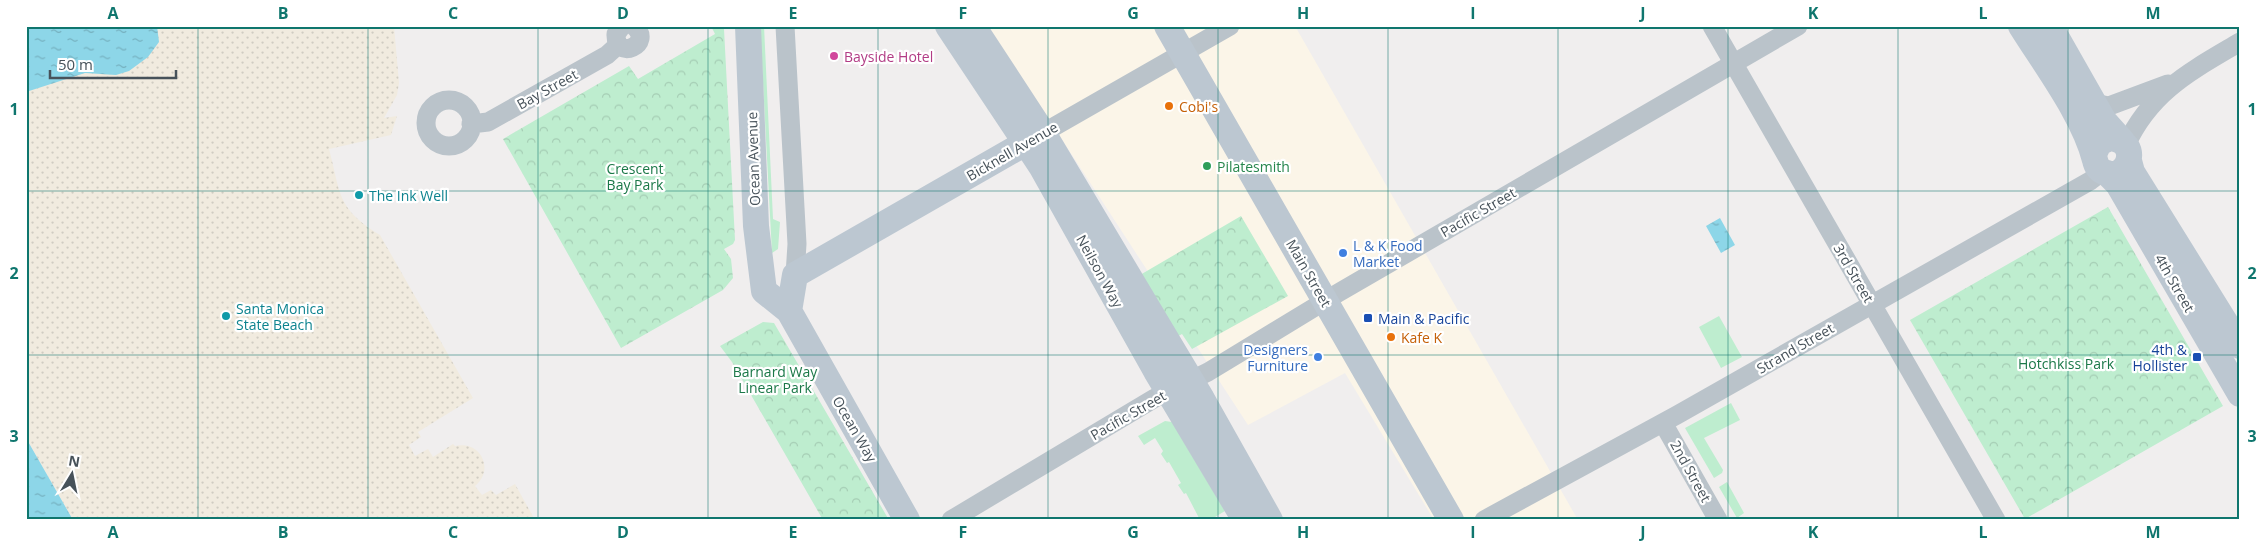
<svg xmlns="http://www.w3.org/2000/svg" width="2266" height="546" viewBox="0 0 2266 546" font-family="'Open Sans',sans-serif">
<defs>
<pattern id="forest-crowns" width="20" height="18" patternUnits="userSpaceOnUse" patternTransform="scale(1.25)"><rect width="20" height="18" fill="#beedcf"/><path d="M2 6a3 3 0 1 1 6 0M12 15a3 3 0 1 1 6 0" fill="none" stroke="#a5cdb4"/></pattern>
<pattern id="sand-dots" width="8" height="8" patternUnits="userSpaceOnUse" patternTransform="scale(1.25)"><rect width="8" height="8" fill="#f1ebdf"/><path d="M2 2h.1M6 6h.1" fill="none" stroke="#d0ccc2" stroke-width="1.8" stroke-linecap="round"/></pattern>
<pattern id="water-ripples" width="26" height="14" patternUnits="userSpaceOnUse" patternTransform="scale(1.25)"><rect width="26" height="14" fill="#8dd6e8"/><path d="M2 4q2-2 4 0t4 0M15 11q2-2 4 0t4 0" fill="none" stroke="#75b0bf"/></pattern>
</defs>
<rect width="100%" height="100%" fill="#f0eeee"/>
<!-- commercial -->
<path fill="#fbf5e8" d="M988,26H1295L1578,520H1434L1345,373L1248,425Z"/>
<!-- green -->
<path fill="#beedcf" d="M760,26H764L773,219L780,222L778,249L772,253Z
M1719,316L1742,357L1721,368L1699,327Z
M1731,403L1740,420L1704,438L1723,470L1722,473L1714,478L1685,428Z
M1165,421L1172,422L1225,511L1210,520L1199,518L1186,493L1184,494L1178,485L1181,483L1169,462L1167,463L1161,454L1163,451L1155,438L1144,445L1138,436Z
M1727,482L1744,513L1737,518L1719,487Z"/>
<!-- forest -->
<path fill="url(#forest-crowns)" d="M711,26L724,29L735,240L733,244L724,249L731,259L733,278L723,290L621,348L503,139L629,66L638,79L715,34Z
M2108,207L2223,406L2025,519L1910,320Z
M1241,216L1288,296L1192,349L1182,334L1175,338L1140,275Z
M763,322L774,323L889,520H823L732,362L720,346Z"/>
<!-- sand -->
<path fill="url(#sand-dots)" d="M26,26H394L399,83L397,95L384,118L397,116L391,135L329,149C341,193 336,208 380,235L473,398L418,432L421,437L409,445L415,456L428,449L433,457L453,444L455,446C481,440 495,470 475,486L482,495L491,490L496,495L515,484L535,520H73L26,438Z"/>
<!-- water -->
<path fill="url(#water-ripples)" d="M26,26H157L159,42L148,57L129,71L116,75L85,73L26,92Z
M1720,218L1735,245L1721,253L1706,226Z
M26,438L73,520H26Z"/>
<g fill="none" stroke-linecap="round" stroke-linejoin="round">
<!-- street -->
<path stroke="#bac3ca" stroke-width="19" d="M622,26L616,34C615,62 655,44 634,26
M785,26L797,244L795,275
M1712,26L1996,520
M2091,98L2099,104L2109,106L2168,84
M426 123a23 23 0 1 1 46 0a23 23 0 1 1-46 0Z
M471,124L488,122L607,55L618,45
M1036,137L1230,26
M2126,145C2151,91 2191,71 2240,42
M1663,423L1718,520
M951,520L1155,398L1208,372L1338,293L1798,26
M1484,520L1677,415L2090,181L2103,171"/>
<!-- secondary -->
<path stroke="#bcc7d1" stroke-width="26" d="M748,26L756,226L764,291L789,311L907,520
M948,26L1041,166L1156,371L1245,520
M973,26L1043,133L1202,399L1270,520
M1167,26L1451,520
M2021,26C2046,66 2084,116 2095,160C2096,165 2099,170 2104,172C2128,184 2143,141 2110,138L2099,143L2094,154
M2050,26L2104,121L2122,141
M2129,161L2132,172L2240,346
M2107,173L2118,184L2240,394
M789,311L795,275L1036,137"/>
</g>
<!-- grid -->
<path fill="none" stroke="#0f766e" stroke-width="1" stroke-opacity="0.55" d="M198,26V520M368,26V520M538,26V520M708,26V520M878,26V520M1048,26V520M1218,26V520M1388,26V520M1558,26V520M1728,26V520M1898,26V520M2068,26V520M26,191H2240M26,355H2240"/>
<!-- markers -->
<circle fill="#d1479c" stroke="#fff" stroke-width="2" cx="834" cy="56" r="5"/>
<g fill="#e8710a" stroke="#fff" stroke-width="2">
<circle cx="1169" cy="106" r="5"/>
<circle cx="1391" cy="337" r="5"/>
</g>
<circle fill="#2e9e5b" stroke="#fff" stroke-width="2" cx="1207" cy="166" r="5"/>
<g fill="#0f9aa8" stroke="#fff" stroke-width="2">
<circle cx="359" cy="195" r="5"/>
<circle cx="226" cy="316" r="5"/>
</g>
<g fill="#3f7fe0" stroke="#fff" stroke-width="2">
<circle cx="1343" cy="253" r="5"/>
<circle cx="1318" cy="357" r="5"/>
</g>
<g fill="#1a4fb4" stroke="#fff" stroke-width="2">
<rect x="1363" y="313" width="10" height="10" rx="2.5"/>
<rect x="2192" y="352" width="10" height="10" rx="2.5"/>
</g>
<g text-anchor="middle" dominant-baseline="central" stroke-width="4.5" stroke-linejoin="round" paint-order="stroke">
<!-- hotel labels -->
<g font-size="14" fill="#b23c85" stroke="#fff" text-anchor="start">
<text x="844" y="56">Bayside Hotel</text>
</g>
<!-- street labels -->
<g font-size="14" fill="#47525a" stroke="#fff">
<text transform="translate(547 89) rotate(-29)">Bay Street</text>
<text transform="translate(1012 151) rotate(-30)">Bicknell Avenue</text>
<text transform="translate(753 159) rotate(-92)">Ocean Avenue</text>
<text transform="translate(1478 212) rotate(-30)">Pacific Street</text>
<text transform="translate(1100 271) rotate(61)">Neilson Way</text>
<text transform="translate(1309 273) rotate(60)">Main Street</text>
<text transform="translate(1854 273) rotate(60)">3rd Street</text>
<text transform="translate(2175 283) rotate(60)">4th Street</text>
<text transform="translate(1795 348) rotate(-30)">Strand Street</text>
<text transform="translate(1128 415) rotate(-30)">Pacific Street</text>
<text transform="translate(855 429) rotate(60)">Ocean Way</text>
<text transform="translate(1691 471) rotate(61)">2nd Street</text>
</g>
<!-- food labels -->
<g font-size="14" fill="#c56008" stroke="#fff" text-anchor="start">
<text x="1179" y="106">Cobi's</text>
<text x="1401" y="337">Kafe K</text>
</g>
<!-- leisure labels -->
<g font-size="14" fill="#27864d" stroke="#fff" text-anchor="start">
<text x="1217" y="166">Pilatesmith</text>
</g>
<!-- park labels -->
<g font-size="14" fill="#1b7848" stroke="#fff">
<text x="635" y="168">Crescent<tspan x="635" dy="16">Bay Park</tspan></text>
<text x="2066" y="363">Hotchkiss Park</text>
<text x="775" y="371">Barnard Way<tspan x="775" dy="16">Linear Park</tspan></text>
</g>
<!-- culture labels -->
<g font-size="14" fill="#0d838f" stroke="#fff" text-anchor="start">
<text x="369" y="195">The Ink Well</text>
<text x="236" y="308">Santa Monica<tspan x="236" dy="16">State Beach</tspan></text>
</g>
<!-- shop labels -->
<g font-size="14" fill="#366cbe" stroke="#fff" text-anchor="start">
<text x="1353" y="245">L &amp; K Food<tspan x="1353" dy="16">Market</tspan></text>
<text x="1308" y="349" text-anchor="end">Designers<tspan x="1308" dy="16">Furniture</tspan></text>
</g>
<!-- transit labels -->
<g font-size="14" fill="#164399" stroke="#fff" text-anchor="start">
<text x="1378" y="318">Main &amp; Pacific</text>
<text x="2187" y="349" text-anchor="end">4th &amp;<tspan x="2187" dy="16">Hollister</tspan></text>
</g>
</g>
<!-- border -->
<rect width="2266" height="546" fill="none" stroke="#ffffff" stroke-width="55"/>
<!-- north arrow -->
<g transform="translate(72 474) rotate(10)" stroke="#ffffff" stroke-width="4" paint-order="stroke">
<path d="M0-4L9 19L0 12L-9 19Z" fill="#47525a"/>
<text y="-8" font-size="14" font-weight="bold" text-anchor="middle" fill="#47525a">N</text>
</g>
<!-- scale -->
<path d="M50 70v8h126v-8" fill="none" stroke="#47525a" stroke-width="2.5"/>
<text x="58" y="70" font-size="15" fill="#47525a" stroke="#ffffff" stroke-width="4" paint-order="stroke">50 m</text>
<rect x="28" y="28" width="2210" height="490" fill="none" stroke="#0f766e" stroke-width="2"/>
<g font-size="16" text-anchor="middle" font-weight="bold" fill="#0f766e">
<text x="113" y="19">A</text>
<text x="283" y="19">B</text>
<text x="453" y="19">C</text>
<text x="623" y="19">D</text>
<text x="793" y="19">E</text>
<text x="963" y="19">F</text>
<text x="1133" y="19">G</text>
<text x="1303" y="19">H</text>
<text x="1473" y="19">I</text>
<text x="1643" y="19">J</text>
<text x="1813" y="19">K</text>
<text x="1983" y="19">L</text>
<text x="2153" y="19">M</text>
<text x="14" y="115">1</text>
<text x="2252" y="115">1</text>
<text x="14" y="279">2</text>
<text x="2252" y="279">2</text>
<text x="14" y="442">3</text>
<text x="2252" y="442">3</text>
<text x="113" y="538">A</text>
<text x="283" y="538">B</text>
<text x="453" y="538">C</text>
<text x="623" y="538">D</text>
<text x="793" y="538">E</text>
<text x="963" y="538">F</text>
<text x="1133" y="538">G</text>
<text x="1303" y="538">H</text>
<text x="1473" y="538">I</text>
<text x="1643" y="538">J</text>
<text x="1813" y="538">K</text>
<text x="1983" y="538">L</text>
<text x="2153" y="538">M</text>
</g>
</svg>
